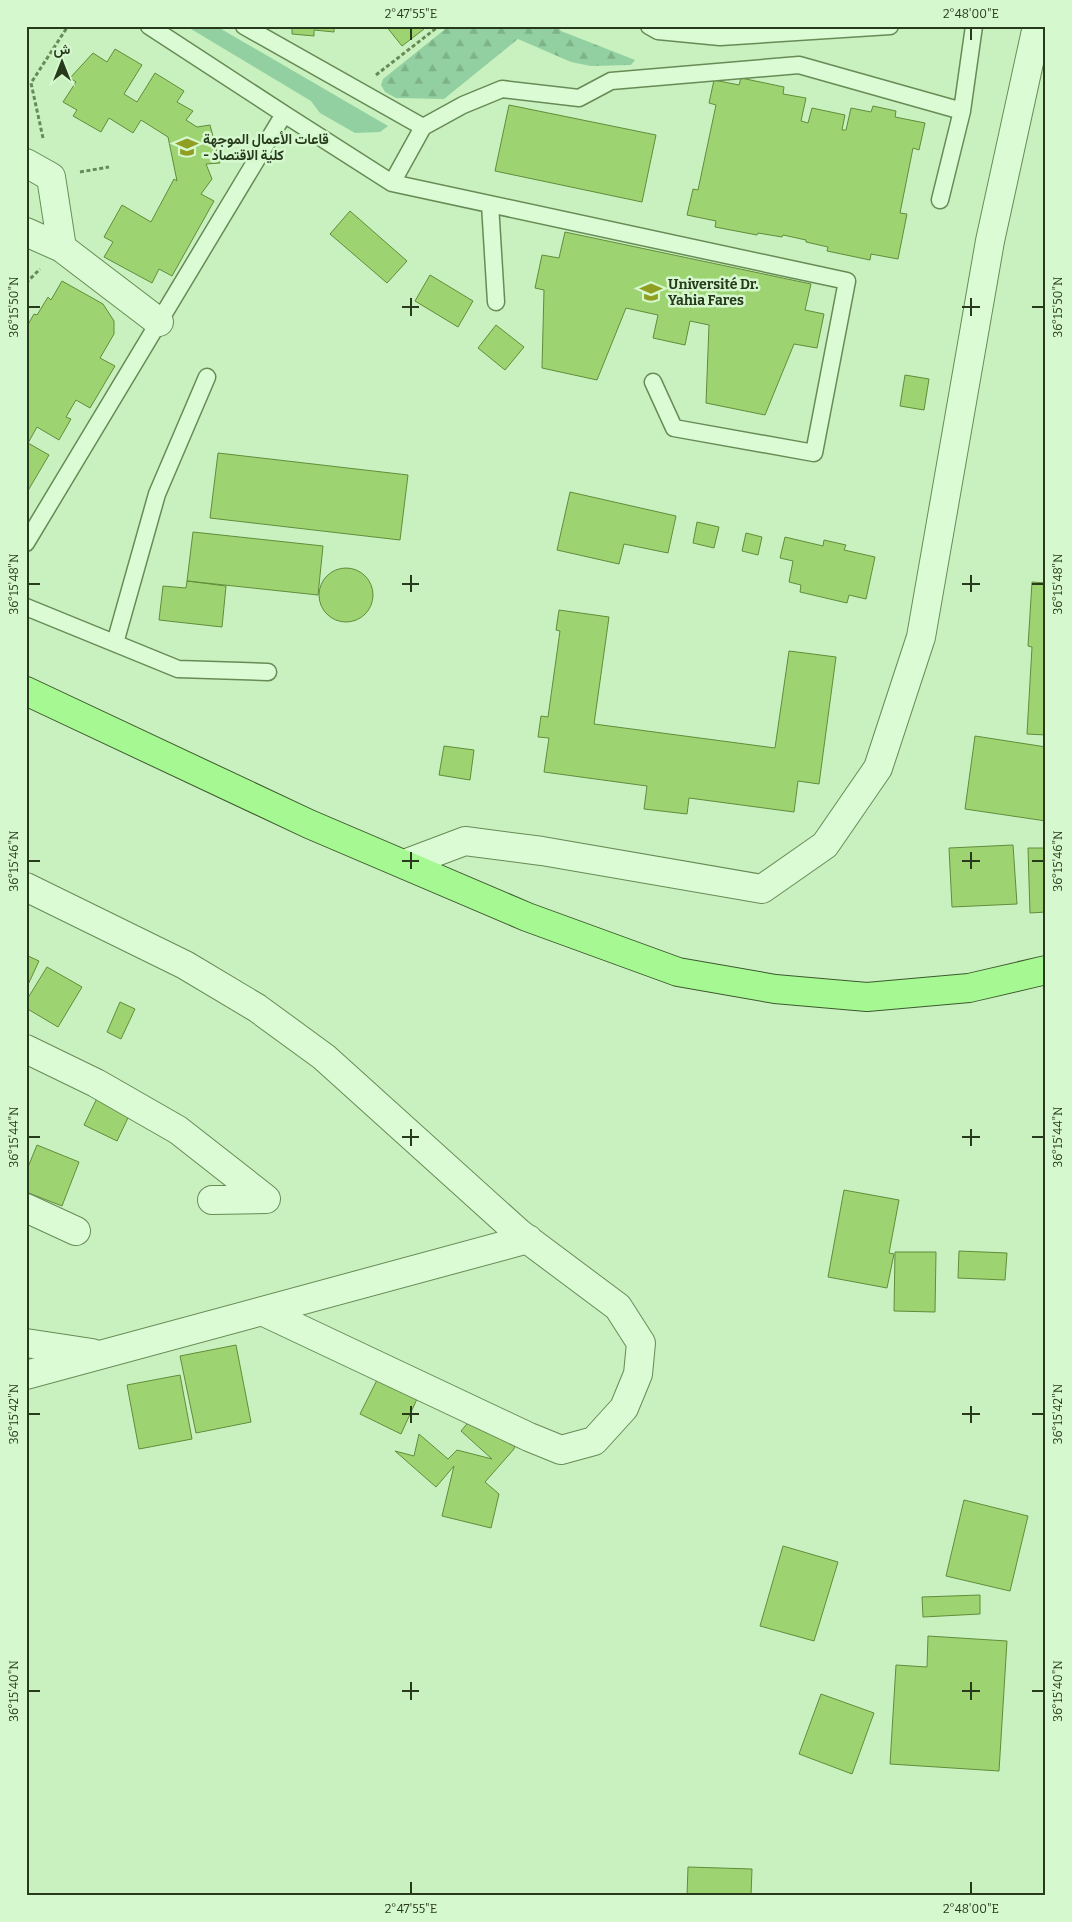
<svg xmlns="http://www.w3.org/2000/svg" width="1072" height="1922" viewBox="0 0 1072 1922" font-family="Bitter,Vazirmatn,serif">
<defs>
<pattern id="forest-firs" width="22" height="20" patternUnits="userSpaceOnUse" patternTransform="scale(1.25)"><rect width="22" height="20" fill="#92d0a1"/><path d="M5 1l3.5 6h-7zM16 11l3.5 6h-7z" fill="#7eb38a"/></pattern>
</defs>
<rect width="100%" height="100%" fill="#c8f1bf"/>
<!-- grass -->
<path fill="#92d0a1" d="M186,26H216L388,126L380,132L355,133L320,113L311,101Z"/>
<!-- forest -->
<path fill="url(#forest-firs)" d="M449,26H557L561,31L635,60L631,65L591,66L571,62L518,39L444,99L396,98L385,92L381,85L383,79Z"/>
<!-- building -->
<path fill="#9ed372" stroke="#618d3a" d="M278,26H334V32L314,30V36L292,34V28Z
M386,26H422L424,29L402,46Z
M115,49L142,65L124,94L137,102L155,73L184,91L177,102L193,111L186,120L197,127L210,125L220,163L206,164L212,179L201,194L214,201L172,276L159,269L152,283L104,257L113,242L104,237L122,205L151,222L174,179L177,181L168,137L141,120L133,133L109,118L101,132L73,116L77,110L63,102L76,82L70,78L93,53L107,62Z
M741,78L784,87L783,94L806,98L801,121L808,123L812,108L845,115L842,130H846L851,108L871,112L873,106L896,111L895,117L925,123L919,150L913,148L900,213L907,214L898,259L871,254L870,260L827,251L828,247L806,242V240L783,235L782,237L758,233L757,235L715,227L716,221L687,215L693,189L698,190L716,105L709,103L714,80L739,85Z
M509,105L656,135L642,202L495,171Z
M350,211L407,261L387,283L330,234Z
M565,232L811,284L805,310L824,314L817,348L794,344L765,415L706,403L709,325L690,321L685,345L653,338L658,315L626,308L597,380L542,368L544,290L535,288L542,255L559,258Z
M430,275L473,301L458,327L415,301Z
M62,281L103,304L114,321V334L100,358L115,366L90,408L76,400L66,417L71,419L59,440L37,427L28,443L49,455L26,494V328L34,314L37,315L48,297L51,300Z
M496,325L524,347L505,370L478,348Z
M905,375L929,379L924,410L900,406Z
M218,453L408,475L400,540L210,518Z
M570,492L676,516L668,553L624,544L619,564L557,550Z
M697,522L719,527L714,548L693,543Z
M193,532L323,546L318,595L187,581Z
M746,533L762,537L758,555L742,551Z
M785,537L823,546L824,540L846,545L844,550L875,557L866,599L849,595L847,603L800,592L801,585L789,582L793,561L780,558Z
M319 595a27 27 0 1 1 54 0a27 27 0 1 1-54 0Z
M187,581L226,586L222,627L159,620L163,586L186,588Z
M1032,582L1046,583V735L1027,734L1032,647L1028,646Z
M559,610L609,617L594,724L775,748L789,651L836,657L819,784L798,781L794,812L689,798L687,814L644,809L647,786L544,772L549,738L538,737L541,716L548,717L560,631L556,630Z
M975,736L1046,747V821L965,809Z
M444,746L474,750L470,780L439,775Z
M1013,845L1017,904L952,907L949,848Z
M1028,848H1046V912L1030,913Z
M26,955L39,961L26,989Z
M47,967L82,987L58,1027L26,1008V1001Z
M120,1002L135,1009L121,1039L107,1032Z
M104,1084L137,1099L117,1141L84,1125Z
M37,1145L79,1162L62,1206L26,1192V1172Z
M844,1190L899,1200L889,1253L894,1254L887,1288L828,1277Z
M959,1251L1007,1253L1005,1280L958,1278Z
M895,1252H936L935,1312L894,1311Z
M236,1345L251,1422L196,1433L180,1356Z
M180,1375L192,1439L139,1449L127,1385Z
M377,1380L417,1399L401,1434L360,1414Z
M476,1413L517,1434L514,1449L485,1482L499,1494L491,1528L442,1516L454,1466L436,1487L395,1451L414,1456L419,1434L448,1459L457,1450L492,1459L461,1431Z
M964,1500L1028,1516L1010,1591L946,1576Z
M783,1546L838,1562L814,1641L760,1626Z
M980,1595V1614L923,1617L922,1597Z
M928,1636L1007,1641L999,1771L890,1764L896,1665L927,1667Z
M821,1694L874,1713L852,1774L799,1754Z
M688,1867L752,1869L751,1896H687Z"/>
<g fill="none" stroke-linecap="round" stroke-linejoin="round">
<!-- lane casing -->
<g stroke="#688b56" stroke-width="19">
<path id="lane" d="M244,26L423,127L392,183L284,114
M649,26L658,31L720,37L890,26
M423,127L463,105L502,89L579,98L611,81L799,65L962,111
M392,183L847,281L814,453L674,428L653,382
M940,200L962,111L974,26
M490,204L496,302
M26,543L284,114L149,26
M26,607L178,669L268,672
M115,643L157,494L207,377"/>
</g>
<!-- street casing -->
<g stroke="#688b56" stroke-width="30">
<path id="street" d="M26,163L51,177L62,248L159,322
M26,232L62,248
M404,864L465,841L542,851L762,889L825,845L878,768L921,637L990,241L1037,26
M26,887L185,965L257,1008L324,1057L519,1233L618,1307L641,1343L638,1374L624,1408L594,1441L561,1450L529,1437L264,1312
M26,1049L96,1083L178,1130L266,1199L212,1200
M26,1208L76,1231
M26,1343L92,1353
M26,1375L528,1239"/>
</g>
<!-- primary casing -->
<g stroke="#3d592b" stroke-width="30">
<path id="primary" d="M26,691L309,824L527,917L678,972L775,989L867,997L969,988L1046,970"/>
</g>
<!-- path -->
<path stroke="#688b56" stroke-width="3" stroke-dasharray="4 2.5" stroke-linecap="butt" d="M376,75L439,26
M43,138L31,83L68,26
M80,172L109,167
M26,283L40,269"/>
<!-- lane -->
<use href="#lane" stroke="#dafbd3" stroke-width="16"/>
<!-- street -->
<use href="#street" stroke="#dafbd3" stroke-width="28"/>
<!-- primary -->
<use href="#primary" stroke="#a6f893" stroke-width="28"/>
</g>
<!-- ticks -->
<path fill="none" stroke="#273a1c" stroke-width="2" d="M411,28V40M971,28V40M411,298V316M971,298V316M28,307H40M402,307H419M962,307H980M1032,307H1044M411,575V592M971,575V592M28,584H40M402,584H419M962,584H980M1032,584H1044M411,852V869M971,852V869M28,861H40M402,861H419M962,861H980M1032,861H1044M411,1129V1146M971,1129V1146M28,1137H40M402,1137H419M962,1137H980M1032,1137H1044M411,1406V1423M971,1406V1423M28,1414H40M402,1414H419M962,1414H980M1032,1414H1044M411,1682V1700M971,1682V1700M28,1691H40M402,1691H419M962,1691H980M1032,1691H1044M411,1882V1894M971,1882V1894"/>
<!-- icons -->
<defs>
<g id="university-bare" transform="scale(1.725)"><path d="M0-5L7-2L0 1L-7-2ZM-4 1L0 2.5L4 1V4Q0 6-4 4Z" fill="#909f21" stroke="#d6f8cf" stroke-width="2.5" paint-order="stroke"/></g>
</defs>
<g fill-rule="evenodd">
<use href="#university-bare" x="187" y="147"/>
<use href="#university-bare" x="651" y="292"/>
</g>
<g text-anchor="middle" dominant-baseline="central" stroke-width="5" stroke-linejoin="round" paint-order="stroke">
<!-- poi labels -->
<g font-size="14" font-weight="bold" fill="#273a1c" stroke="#d6f8cf" text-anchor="start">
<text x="203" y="139">قاعات الأعمال الموجهة<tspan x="203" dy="16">- كلية الاقتصاد</tspan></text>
<text x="668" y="284">Université Dr.<tspan x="668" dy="16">Yahia Fares</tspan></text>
</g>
</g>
<!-- border -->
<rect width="1072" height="1922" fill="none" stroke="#d6f8cf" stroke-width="55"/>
<!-- north arrow -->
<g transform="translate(62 62)" stroke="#d6f8cf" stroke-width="4" paint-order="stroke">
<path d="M0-4L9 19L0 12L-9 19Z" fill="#273a1c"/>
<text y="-8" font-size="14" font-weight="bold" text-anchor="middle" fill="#273a1c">ش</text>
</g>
<rect x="28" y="28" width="1016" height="1866" fill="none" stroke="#273a1c" stroke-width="2"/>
<g font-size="12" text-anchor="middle" fill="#273a1c">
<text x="411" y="18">2°47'55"E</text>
<text x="971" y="18">2°48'00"E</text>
<text transform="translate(14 307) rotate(-90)" y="4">36°15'50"N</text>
<text transform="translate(1058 307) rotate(-90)" y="4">36°15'50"N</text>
<text transform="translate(14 584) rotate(-90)" y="4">36°15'48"N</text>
<text transform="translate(1058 584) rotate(-90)" y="4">36°15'48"N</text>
<text transform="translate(14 861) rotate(-90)" y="4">36°15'46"N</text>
<text transform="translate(1058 861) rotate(-90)" y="4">36°15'46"N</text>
<text transform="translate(14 1137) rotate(-90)" y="4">36°15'44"N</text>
<text transform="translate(1058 1137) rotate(-90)" y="4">36°15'44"N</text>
<text transform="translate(14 1414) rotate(-90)" y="4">36°15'42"N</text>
<text transform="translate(1058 1414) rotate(-90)" y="4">36°15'42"N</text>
<text transform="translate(14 1691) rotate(-90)" y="4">36°15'40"N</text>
<text transform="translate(1058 1691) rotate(-90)" y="4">36°15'40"N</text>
<text x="411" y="1913">2°47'55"E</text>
<text x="971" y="1913">2°48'00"E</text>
</g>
</svg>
